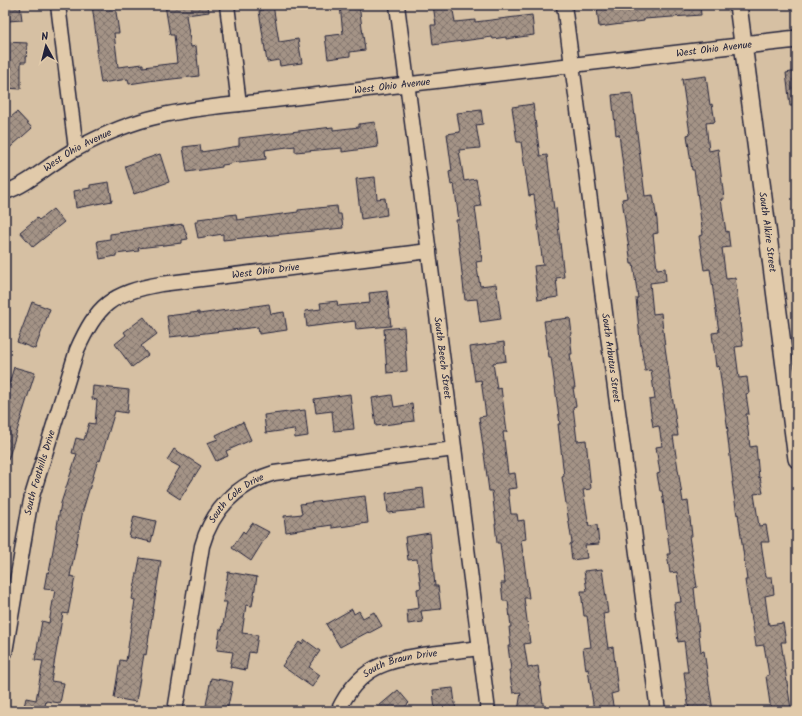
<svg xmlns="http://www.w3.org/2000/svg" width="802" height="716" viewBox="0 0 802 716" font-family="Kalam,sans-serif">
<defs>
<pattern id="building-cross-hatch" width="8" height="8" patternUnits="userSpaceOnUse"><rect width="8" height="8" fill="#a49386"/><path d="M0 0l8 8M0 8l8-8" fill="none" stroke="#85786f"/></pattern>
</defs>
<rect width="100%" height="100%" fill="#d6c0a3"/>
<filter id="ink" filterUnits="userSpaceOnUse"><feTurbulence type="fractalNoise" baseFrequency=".025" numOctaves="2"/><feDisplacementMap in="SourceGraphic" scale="8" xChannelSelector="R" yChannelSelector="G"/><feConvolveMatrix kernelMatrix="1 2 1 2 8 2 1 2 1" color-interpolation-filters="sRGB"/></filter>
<g filter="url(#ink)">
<!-- building -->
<path fill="url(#building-cross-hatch)" stroke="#22223b" d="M6,5H20L22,20L8,21Z
M92,5H115L119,33H114L118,67L143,64V67L177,63L174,35H170L165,5H208L209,12L186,15L191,47L196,46L199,76L155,81V80L129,84L128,79L101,83L96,50H98Z
M262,5H273L279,42L298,39L302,63L280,66L279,60L267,62L259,11L263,10Z
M340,5H359L365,50L350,52V56L328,59L325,36L343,34Z
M433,5H452L455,22L475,20V22L532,15L534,35L506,39V37L493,39L492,37L433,45L431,25H436Z
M615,5H700L701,15L644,19V21L599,27L597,8Z
M5,42L27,43L26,62H21V89L5,88Z
M797,71V106H790L786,73Z
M706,76L710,105L712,104L715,122L706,123L709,151L718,149L724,199H721L726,232L728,231L730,247L722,248L726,279L735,278L740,315H739L743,346L735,347L739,378L747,377L749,393L746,394L749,414H746L750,447L756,446L759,478L760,477L763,493L754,494L759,526L766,525L769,542H761L766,577H772L774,594L765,596L769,625L783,623L786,642H781L791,709L779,711H771L766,676L769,675L764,645L756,646L751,614H750L745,580H747L738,514L737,515L732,482H733L727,431H728L719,366L716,367L712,333L719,332L710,269L704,270L699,236L703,235L694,170H692L687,135L690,134L682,79Z
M632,93L645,196L653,195L657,220L658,233L653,234L657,269L665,268L666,281L650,283L653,314L661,313L665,347L678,436H673L683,502L688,501L692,536H689L697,587L694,588L701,652L704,651L713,711H689L684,672H688L684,641L678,642L674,603L681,602L677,572L670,573L667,554H670L662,491H660L657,474L660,473L656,447L662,446L659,426L653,427L649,400L655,399L651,370L645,371L640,340L636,298H638L633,264H631L622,199L627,198L619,134L616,135L612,95Z
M533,104L540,156L547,155L554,209L556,208L564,277L556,278L558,297L538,300L534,266L543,265L534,195L529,196L521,142H517L512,107Z
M481,110L483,124L476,125L480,148L459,150L464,181L476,179L481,206L475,207L482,261L476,262L480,286L496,284L501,319L480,322L477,299L465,300L456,220H459L454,184L451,185L449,172L452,171L447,134L460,132L457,113Z
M17,112L32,128L5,152V122Z
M375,122L378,147L342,152V148L295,152V146L265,150L266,159L230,163V164L222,165V167L187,172L183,147L200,145L201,152L239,146V138L333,127V130L359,127V124Z
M160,154L169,182L134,194L125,166Z
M375,177L377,199L385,198L387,215L361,219L356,179Z
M109,182L112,201L76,208L74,191L90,188V185Z
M337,206L338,214H341L343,228L223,240V234L198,238L195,222H198V219L236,214L237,220L298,212V210Z
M53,209L64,222L33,247L20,232L37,218L39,220Z
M183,224L188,239L182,240V243L138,248L139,251L116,254V256L100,259L97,241L110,239V234Z
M387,291L391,326L356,329L355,321L307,327L305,311L321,309L320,303L337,301L338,306L370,303L369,293Z
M32,302L50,309L35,349L17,342Z
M269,304L271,314L284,312L287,330L259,334L258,327L170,337L167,316L199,312V314Z
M144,317L157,334L141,346L148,355L132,367L115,344L126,335L124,332Z
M570,318L572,334L570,335L572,354H570L575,388H573L576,406L573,407L577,441L586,440L591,489L583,490L589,526L597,525L599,544L585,545L587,558L572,560L570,544L572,543L562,477L564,476L558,424H560L551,357H549L544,321Z
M404,327L407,371L387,373L384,329Z
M504,342L506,361L493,363L497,389L501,388L507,432H503L508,474L515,473L517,488L508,489L511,514H517L518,521L524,520L526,539L521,540L529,598H524L530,643L524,644L528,668L538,666L544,711H518L521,692L513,693L509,670H511L508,646H511L509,627H511L508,601H503L501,583H505L500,543H497L495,524H496L492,491H489L479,417L486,416L481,380L475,381L470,347Z
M14,367L35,373L8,460L5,459V397Z
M93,386L129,390L127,413L115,411L100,461L98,460L83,510L70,576L75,577L68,614L63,613L51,681L64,683L60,703L46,701L44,711H23L26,698L36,700L43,661L35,660L42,621L49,623L55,590L44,589L47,572L49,573L61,503L77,454L72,453L76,438L84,440L89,423L95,424L97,400L92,399Z
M350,394L354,429L334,431L332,411L316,413L314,399Z
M392,395L394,407L412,404L414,421L376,426L372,398Z
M305,410L308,436L295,438L294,429L266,433L264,415Z
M243,422L251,440L226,451L228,456L216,461L207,443L218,439L216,435Z
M174,449L201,466L180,499L166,490L180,467L167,460Z
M423,488L425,509L388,513L386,493Z
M365,496L368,523L332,528V525L286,532L284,516L302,514L300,504Z
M134,516L156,521L151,542L129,537Z
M252,523L269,532L251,561L232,548L243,531L245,533Z
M430,533L435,586H438L441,609L421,611L423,622L408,624L407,610L419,608L417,589L421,588L417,559L408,560L405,537Z
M140,558L161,561L146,655L144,654L136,702L114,698L120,660L126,661L135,600L132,599Z
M602,569L608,613L603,614L608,648L613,647L618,692L611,694L614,711H594L588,669L586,670L583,648L591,647L587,616H584L581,591H587L584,571Z
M228,572L257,577L252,606L246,605L242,633L258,635L255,653L249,652L246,670L230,667L233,652L217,650L220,629L222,630L227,602H223Z
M352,609L354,614L359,611L363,618L374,612L382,626L369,633L368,632L340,647L326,624Z
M305,640L320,651L309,667L320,675L312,687L282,666L299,642L302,644Z
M211,678L233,682L227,711H205Z
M453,688L456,711H435L433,690Z
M398,690L409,703L400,711H373Z"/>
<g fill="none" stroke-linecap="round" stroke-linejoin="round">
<!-- minor casing -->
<g stroke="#22223b" stroke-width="17">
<g id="minor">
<path d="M58,5L76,149"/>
<path d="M227,5L239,104"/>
<path id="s1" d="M397,5L488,711"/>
<path id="s2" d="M564,5L658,711"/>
<path id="s3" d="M5,192C29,185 55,159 78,148C104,134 132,122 160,116C192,108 225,106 257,102L743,45"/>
<path id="s4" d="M5,652L29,510L32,496L77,350C97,305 111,293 161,284L429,251"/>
<path id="s5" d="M175,711L202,546C212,510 237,484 274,473L454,449"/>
<path id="s6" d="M338,711C359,667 385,660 430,654C447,652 463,650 480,648"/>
</g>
</g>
<!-- tertiary casing -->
<g stroke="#22223b" stroke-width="20">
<g id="tertiary">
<path id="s7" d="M738,5L797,459"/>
<path d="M743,45L797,39"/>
</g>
</g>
<!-- minor -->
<use href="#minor" stroke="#e1caaa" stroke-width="14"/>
<!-- tertiary -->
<use href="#tertiary" stroke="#e1caaa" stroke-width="17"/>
</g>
</g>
<g text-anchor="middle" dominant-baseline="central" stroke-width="3" stroke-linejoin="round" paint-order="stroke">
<!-- street labels -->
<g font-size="10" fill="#22223b" stroke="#e1caaa">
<text transform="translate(714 49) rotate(-7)">West Ohio Avenue</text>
<text stroke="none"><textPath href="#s3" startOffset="408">West Ohio Avenue</textPath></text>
<text stroke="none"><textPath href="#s3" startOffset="84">West Ohio Avenue</textPath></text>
<text stroke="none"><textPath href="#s7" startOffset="229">South Alkire Street</textPath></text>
<text stroke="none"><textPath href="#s4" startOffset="530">West Ohio Drive</textPath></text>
<text stroke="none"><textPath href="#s1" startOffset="356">South Beech Street</textPath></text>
<text stroke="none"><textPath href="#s2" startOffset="356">South Arbutus Street</textPath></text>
<text stroke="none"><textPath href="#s4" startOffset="183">South Foothills Drive</textPath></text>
<text stroke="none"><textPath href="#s5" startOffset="228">South Cole Drive</textPath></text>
<text stroke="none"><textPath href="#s6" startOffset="83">South Braun Drive</textPath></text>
</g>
</g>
<!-- margin -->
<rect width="802" height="716" fill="none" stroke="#e1caaa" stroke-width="20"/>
<rect x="10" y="10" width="782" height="696" fill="none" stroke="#22223b" stroke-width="1.5" filter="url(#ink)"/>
<!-- north arrow -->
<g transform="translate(46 46) rotate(353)" stroke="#e1caaa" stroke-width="3" paint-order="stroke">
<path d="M0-3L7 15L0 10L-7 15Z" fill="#22223b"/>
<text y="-6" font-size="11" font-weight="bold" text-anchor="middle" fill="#22223b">N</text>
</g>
</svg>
